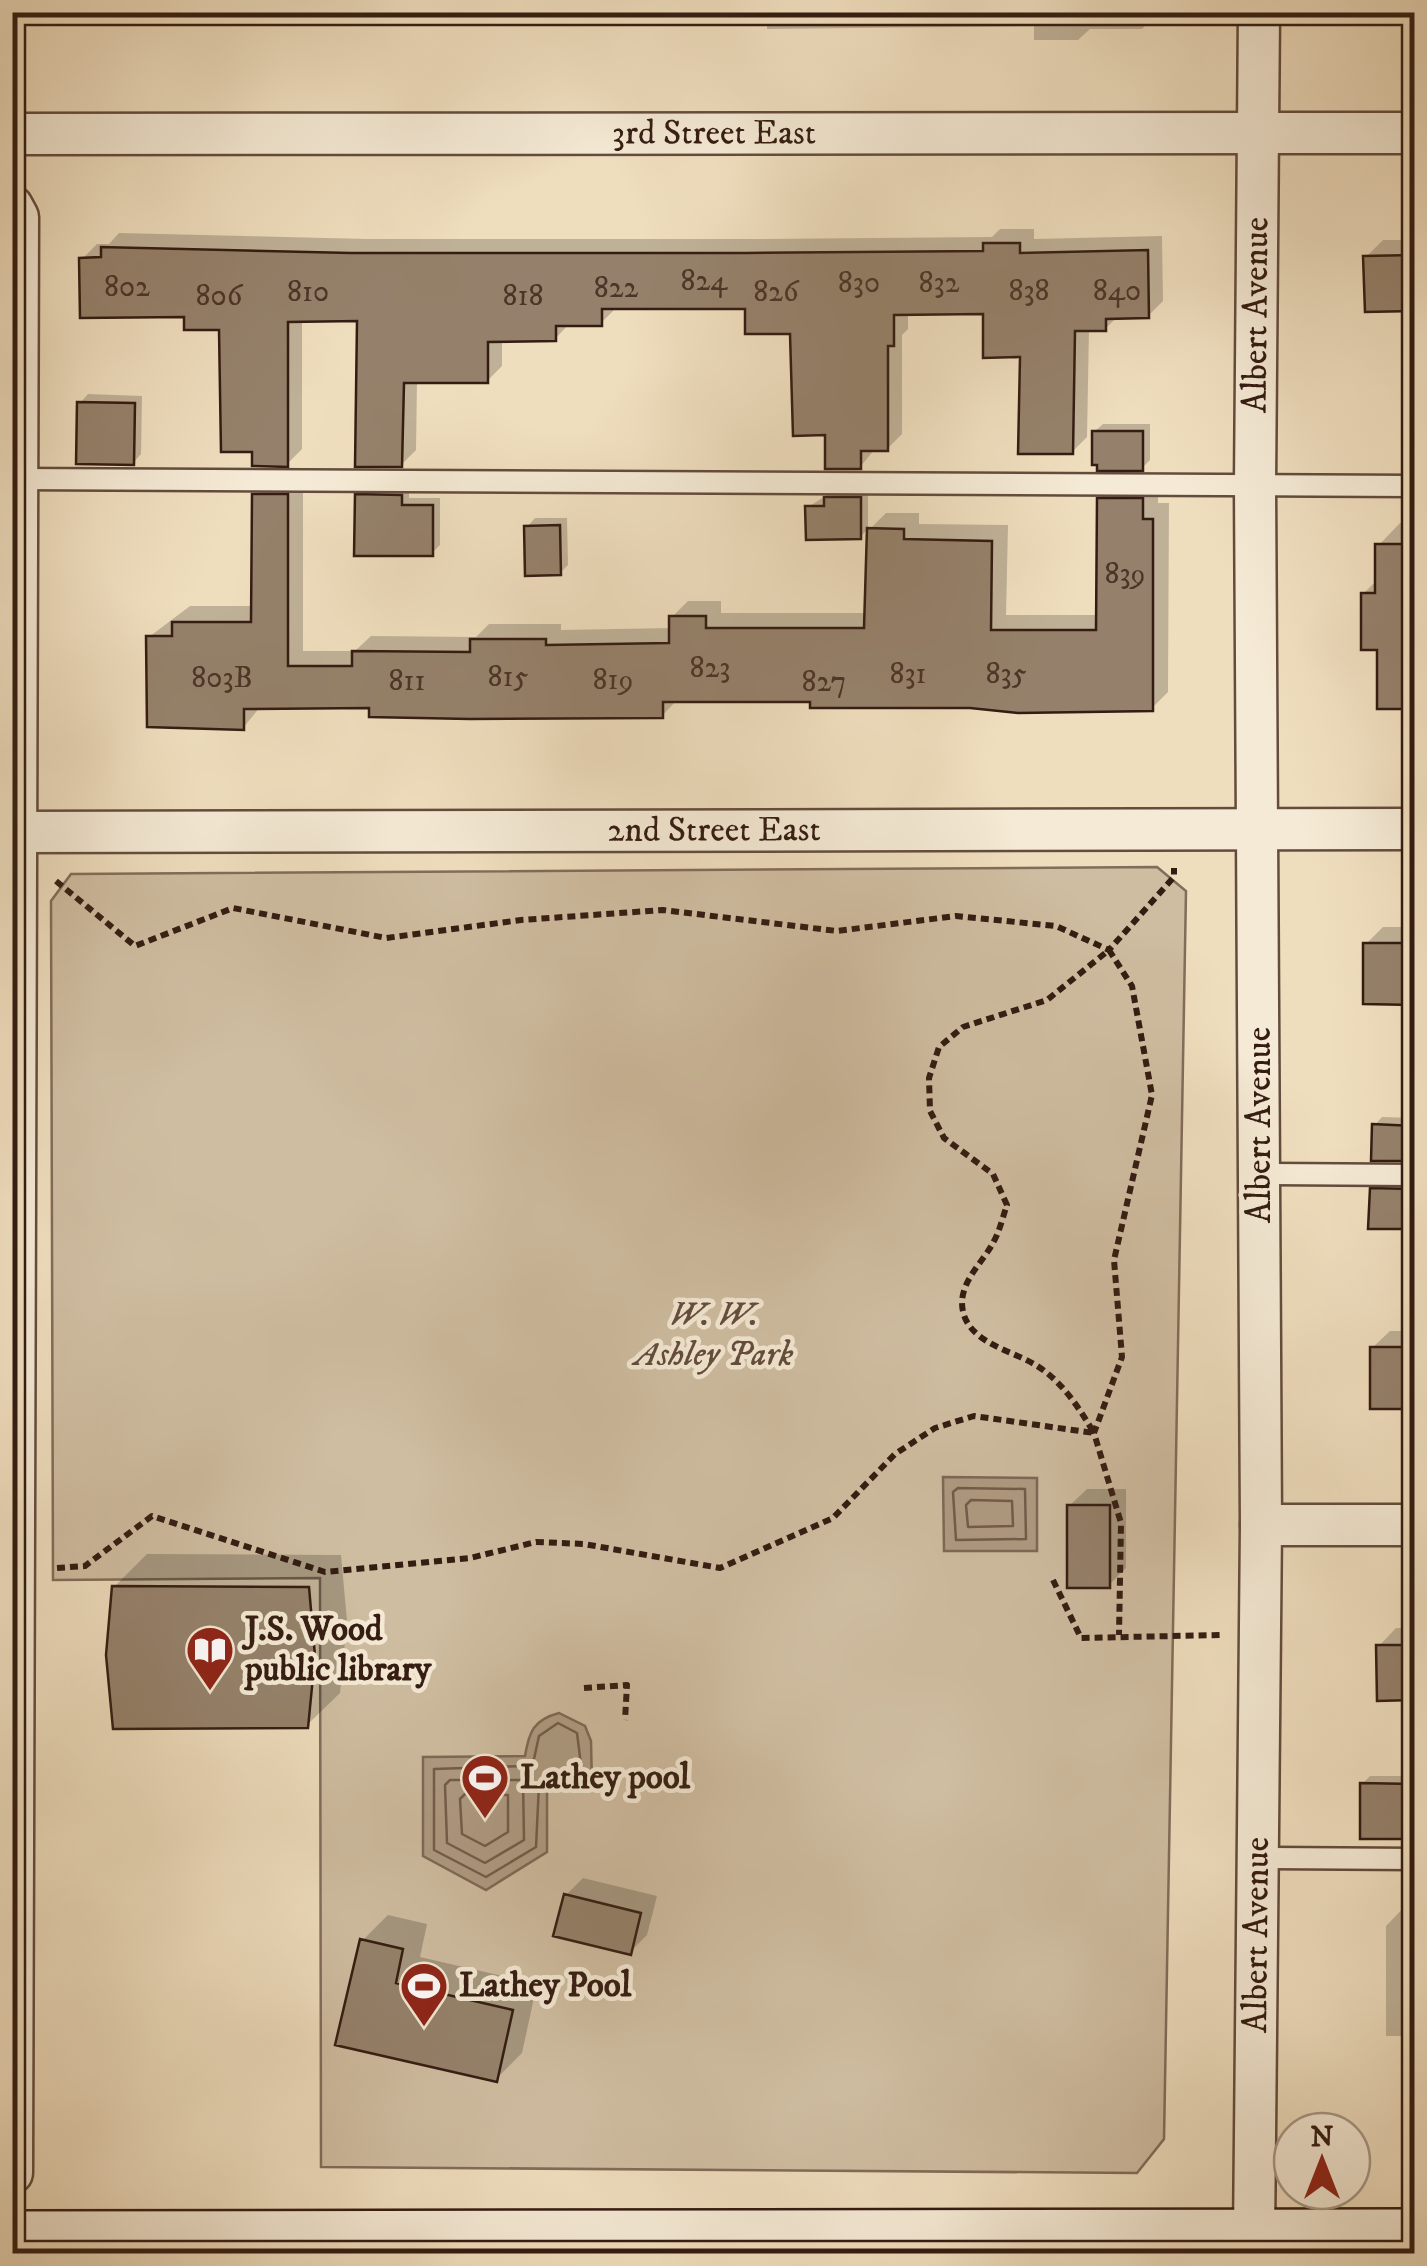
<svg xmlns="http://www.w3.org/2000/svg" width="1427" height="2266" viewBox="0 0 1427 2266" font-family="'IM FELL DW Pica',serif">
<rect width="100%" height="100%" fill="#efdebe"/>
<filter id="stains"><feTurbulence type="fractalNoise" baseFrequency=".002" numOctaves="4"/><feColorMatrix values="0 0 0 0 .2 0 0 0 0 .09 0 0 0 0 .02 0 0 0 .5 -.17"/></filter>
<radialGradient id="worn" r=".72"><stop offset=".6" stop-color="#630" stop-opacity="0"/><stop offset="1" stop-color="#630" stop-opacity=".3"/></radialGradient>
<!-- green -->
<path fill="#cfbda1" stroke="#826c5a" stroke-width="2.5" d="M1157,867L1186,891L1164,2139L1137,2173L321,2167L320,1578L53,1580L51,901L71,874Z"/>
<!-- water -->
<path fill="#af9c84" stroke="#7e6956" stroke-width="2.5" d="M943,1477L1037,1478V1551H944Z
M559,1713L585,1726L591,1741L592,1787L547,1788V1852L486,1890L423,1856V1757L525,1756C529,1732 533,1720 559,1713Z"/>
<!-- shadow -->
<path fill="#0003" d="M259,12H387L378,22L259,20Z
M474,12H667L659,20L474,21Z
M747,12H1157V14L1142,29H1090L1078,40H1034V26L767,29V22L747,21Z
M1000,229H1034V239L1162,236L1163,301L1148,316H1118L1105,329H1089L1087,437L1072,452L1022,355L986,311L908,312V329L902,335V434L887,449H875L860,467L827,432L792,331L748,307L616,308L601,323H570L555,339H502V366L487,381H417L416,450L401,465L360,319H302V449L287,464L222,328L186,314L82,259L97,244H109L119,233L368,239H762L992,237Z
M1383,240H1414V309L1368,310L1366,257Z
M88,394L142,396L141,454L133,463L80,403Z
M1103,424H1150V460L1142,468L1094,432Z
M271,479H303V651H355L371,636L476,637L489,624H561V630L672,628V617L688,601H721V613H867L870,529L886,513H919V524L1008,525L1006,615H1099V499L1116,483H1158V503H1169L1168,692L1152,708L677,700L662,716L372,705L260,707L243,728L149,637L190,606H254L255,495Z
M365,487L409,488V498H440V545L432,553L357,496Z
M835,490H868V529L860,537L808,507Z
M535,518H567L568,565L560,573L527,527Z
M1400,523H1414V707L1379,706V647L1363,594L1378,579V546Z
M1412,918L1414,1002H1365L1366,944L1383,927H1403Z
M1382,1117L1414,1118V1159L1373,1158L1374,1126Z
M1380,1181H1414V1227L1372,1190Z
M1390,1331H1414V1406H1372V1348Z
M1087,1489H1126V1568L1109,1585L1069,1506Z
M147,1554L341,1555L347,1621L340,1693L306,1726L114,1587Z
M1396,1628H1414V1698H1380L1379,1646Z
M1370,1776H1414V1836H1362V1784Z
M583,1878L657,1896L647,1935L630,1952L566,1895Z
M1414,1897V2036H1386V1926Z
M388,1915L427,1924L420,1957L537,1984L522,2053L496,2079L338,2043L362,1941Z"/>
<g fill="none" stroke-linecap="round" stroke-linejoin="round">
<!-- shore -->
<path stroke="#725c4b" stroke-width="2.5" d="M958,1488L1025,1489L1026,1539L956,1540L953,1492Z
M971,1500L1012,1501L1013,1526L968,1527L966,1505Z
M558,1723L577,1733L582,1773L546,1778L539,1784L536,1847L486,1877L434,1850V1769L527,1766L534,1759L539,1736Z
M450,1780H523L524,1840L485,1863L447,1843L445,1785Z
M465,1794L508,1795V1832L485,1846L462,1834L460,1799Z"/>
</g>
<!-- building -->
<path fill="#95816b" stroke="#341c12" stroke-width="2.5" d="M983,243H1020V253L1148,250L1149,318L1106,319V331H1075L1073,454H1018L1020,357L983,358V314L894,315V346H888V451H861V469H825V435L793,436L790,334H745V309H602V326H556V341L488,342V383H404L402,467H355L357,321L288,322V467L252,466V452H221L219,330H184V317L80,318L79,258L101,257V247L351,253H746L983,251Z
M1414,255V311L1365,312L1363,256Z
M77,402L135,403L134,465L76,464Z
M1092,431H1143V471H1097V465H1092Z
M252,494H288V666H352V651L470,652V639H546V645L669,643V616H706V628H864L867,528L904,529V539L992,541L991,630H1096L1097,498H1143V519H1153V711L1018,713L970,708H810V702H663V718L470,719L369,717V708L244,709V730L147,727L146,636H172V622H251Z
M355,494L402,495V505H433V556H354Z
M824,497H861V539L806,540L805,506H824Z
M560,525L561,575L525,576L524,526Z
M1375,544H1414V709H1377V650H1361V593H1375Z
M1363,943H1414V1005L1363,1004Z
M1372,1124L1414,1126V1161H1371Z
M1370,1188L1414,1189V1229H1368Z
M1370,1347H1414V1409H1370Z
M1067,1505H1110V1588H1067Z
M112,1586L309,1587L315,1656L308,1728L113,1729L106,1655Z
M1376,1645H1414V1700L1377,1701Z
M1360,1783L1414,1784V1839H1360Z
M564,1894L641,1913L631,1955L553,1936Z
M360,1939L403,1949L396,1983L513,2010L497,2082L335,2045Z"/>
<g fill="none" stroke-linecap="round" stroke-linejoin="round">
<!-- lane casing -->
<g stroke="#634c3d" stroke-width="25">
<path id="lane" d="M16,479L1414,486
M1261,1174L1414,1175
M1256,1858L1414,1859"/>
</g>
<!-- street casing -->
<g stroke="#634c3d" stroke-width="45">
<g id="street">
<path id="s1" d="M12,134L1414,133"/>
<path d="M12,206L18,217L12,2173"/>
<path id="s2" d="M12,832L1414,829"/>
<path d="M1261,1525H1414"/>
<path id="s3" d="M1254,2237L1261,1525L1255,485L1259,12"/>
</g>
</g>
<!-- secondary casing -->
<g stroke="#341c12" stroke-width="60">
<path id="secondary" d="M12,2239L1414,2237"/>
</g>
<!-- path -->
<path stroke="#341c12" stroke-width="6" stroke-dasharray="8 5" stroke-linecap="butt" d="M56,881L135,946L233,908L386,938L521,920L663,910L837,931L956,916L1056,926L1109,950L1174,877V868
M57,1568L85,1566L152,1516L325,1572L470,1558L536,1542L584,1544L720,1568L833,1518L895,1454L935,1428L974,1416L1094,1433C1078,1406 1061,1380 1034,1364C1008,1349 962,1341 962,1302C963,1278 984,1261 994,1241C1000,1230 1003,1216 1007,1205L993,1174L944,1138L930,1111L929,1078L939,1047L963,1027L1047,1000L1109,950L1132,986L1152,1095L1114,1260L1122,1357L1094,1433L1121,1523L1119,1635
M1053,1580L1081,1638L1221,1635
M584,1688L627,1685L625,1720"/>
<!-- lane -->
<use href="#lane" stroke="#f5ead5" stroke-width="20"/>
<!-- street -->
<use href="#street" stroke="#f5ead5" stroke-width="40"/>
<!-- secondary -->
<use href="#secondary" stroke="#f5ead5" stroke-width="55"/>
</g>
<!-- icons -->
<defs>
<g id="library-pin" transform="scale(2.5)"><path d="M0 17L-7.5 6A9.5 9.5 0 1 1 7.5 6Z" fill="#8f2418" stroke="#f5ead5"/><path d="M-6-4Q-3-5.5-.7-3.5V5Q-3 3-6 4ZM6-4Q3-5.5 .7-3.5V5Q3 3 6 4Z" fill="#fff"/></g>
<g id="stadium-pin" transform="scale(2.5)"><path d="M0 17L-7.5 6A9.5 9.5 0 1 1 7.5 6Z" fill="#8f2418" stroke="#f5ead5"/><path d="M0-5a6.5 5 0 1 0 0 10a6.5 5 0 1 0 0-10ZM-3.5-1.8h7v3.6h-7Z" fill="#fff"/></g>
</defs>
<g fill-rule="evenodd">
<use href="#library-pin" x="210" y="1650"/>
<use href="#stadium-pin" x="485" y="1778"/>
<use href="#stadium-pin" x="424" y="1986"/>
</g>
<g text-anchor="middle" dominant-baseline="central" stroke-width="9" stroke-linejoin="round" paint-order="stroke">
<!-- number labels -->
<g font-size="30" fill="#4c3528">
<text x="704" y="281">824</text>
<text x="859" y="283">830</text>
<text x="939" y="283">832</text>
<text x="127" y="287">802</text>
<text x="616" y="288">822</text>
<text x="1029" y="291">838</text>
<text x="1117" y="291">840</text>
<text x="308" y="292">810</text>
<text x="776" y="292">826</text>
<text x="219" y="296">806</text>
<text x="523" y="296">818</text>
<text x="1125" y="574">839</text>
<text x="710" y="668">823</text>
<text x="908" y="674">831</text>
<text x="1006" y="674">835</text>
<text x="508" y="677">815</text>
<text x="222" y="678">803B</text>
<text x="613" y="680">819</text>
<text x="407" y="681">811</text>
<text x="824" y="682">827</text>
</g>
<!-- street labels -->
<g font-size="35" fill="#341c12" stroke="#f5ead5">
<text stroke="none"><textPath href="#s1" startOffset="702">3rd Street East</textPath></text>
<text stroke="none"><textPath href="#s3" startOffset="1922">Albert Avenue</textPath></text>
<text stroke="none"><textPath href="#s2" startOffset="702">2nd Street East</textPath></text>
<text transform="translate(1260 1125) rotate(-90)">Albert Avenue</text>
<text stroke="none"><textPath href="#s3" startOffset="302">Albert Avenue</textPath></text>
</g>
<!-- park labels -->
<g font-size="35" font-style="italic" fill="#624c3d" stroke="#f5ead5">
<text x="714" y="1315">W. W.<tspan x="714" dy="40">Ashley Park</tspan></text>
</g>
<!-- poi labels -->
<g font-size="35" font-weight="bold" fill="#341c12" stroke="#f5ead5" text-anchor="start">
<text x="245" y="1630">J.S. Wood<tspan x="245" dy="40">public library</tspan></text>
<text x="520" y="1778">Lathey pool</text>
<text x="459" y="1986">Lathey Pool</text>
</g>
</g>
<!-- margin -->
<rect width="1427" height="2266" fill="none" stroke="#efdebe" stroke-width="50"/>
<rect x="15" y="15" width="1397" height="2236" fill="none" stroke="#341c12" stroke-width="5"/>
<rect x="25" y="25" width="1377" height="2216" fill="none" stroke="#341c12" stroke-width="2.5"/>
<!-- north arrow -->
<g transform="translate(1322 2161)"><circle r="48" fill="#f5ead5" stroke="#a89887" stroke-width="2.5"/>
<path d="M0-8L18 38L0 25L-18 38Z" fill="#8f2418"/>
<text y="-15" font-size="28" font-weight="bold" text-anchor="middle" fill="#341c12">N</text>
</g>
<rect width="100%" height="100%" filter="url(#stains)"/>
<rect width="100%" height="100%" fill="url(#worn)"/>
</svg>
